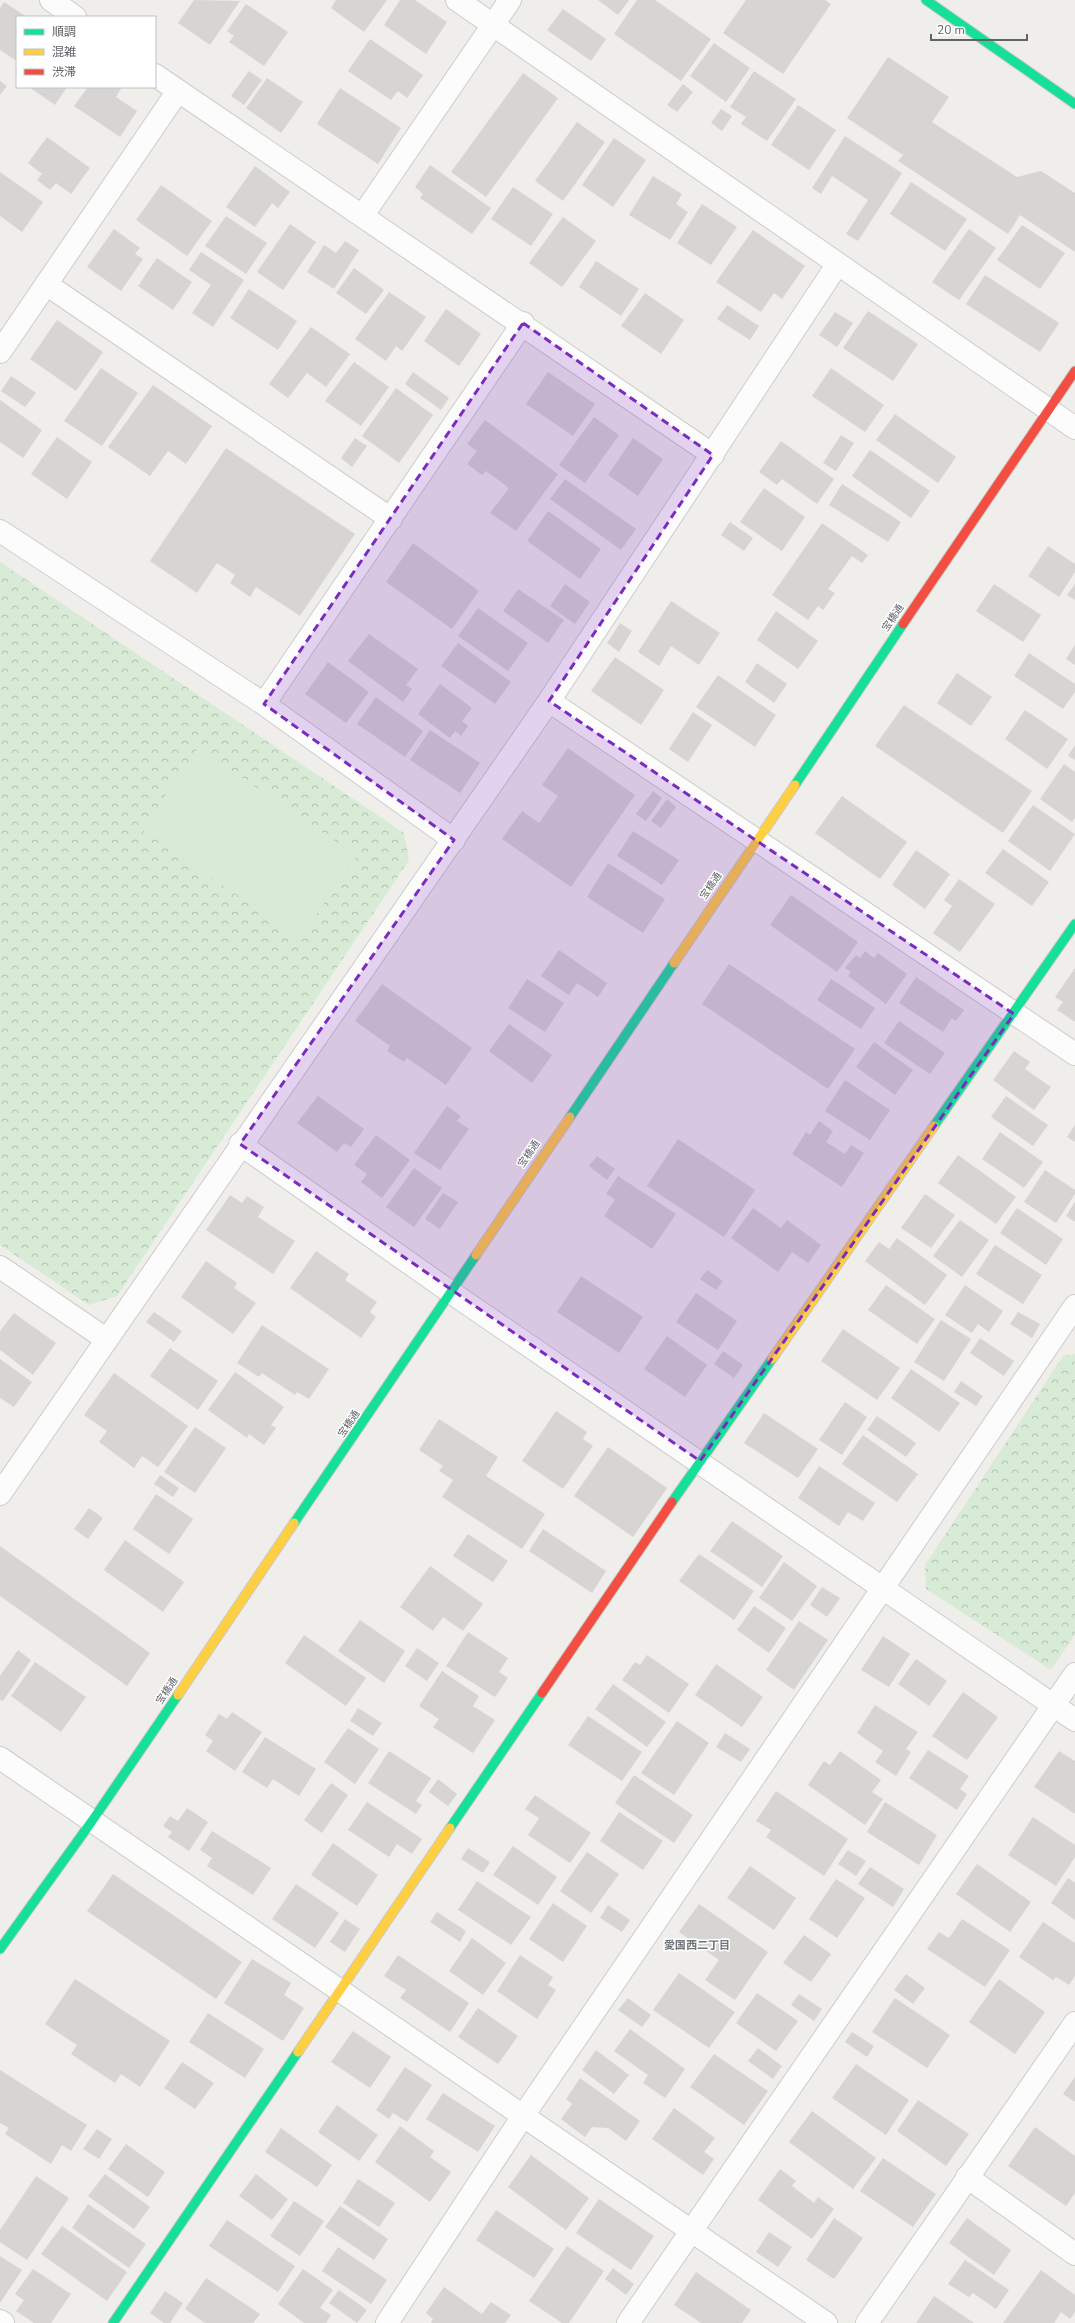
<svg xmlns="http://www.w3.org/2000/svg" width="1075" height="2323" viewBox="0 0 1075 2323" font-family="'Nunito Sans','Noto Sans JP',sans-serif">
<defs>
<pattern id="park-crowns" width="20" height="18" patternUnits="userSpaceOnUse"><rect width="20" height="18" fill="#d8ebd6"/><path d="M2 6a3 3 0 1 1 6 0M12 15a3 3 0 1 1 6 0" fill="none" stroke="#b2c2b1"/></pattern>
</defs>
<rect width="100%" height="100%" fill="#efeeea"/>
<!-- park -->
<path fill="url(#park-crowns)" d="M0,562L404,833L409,860L117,1296L89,1305L0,1245Z
M1075,1354V1634L1051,1670L926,1589L925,1565L1063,1356Z"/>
<!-- garden -->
<path fill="#d8ebd6" d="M198,748L357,856L300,938L142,830Z"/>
<!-- building -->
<path fill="#d6d5d3" d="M194,0L240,1L210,45L178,23Z
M336,0H387L364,32L331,8Z
M400,0H415L447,22L426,54L384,25Z
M598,0H629L618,15Z
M637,0H655L711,39L681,81L614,34Z
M746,0H825L831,4L783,74L723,33Z
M4,2L27,17H17V61L0,50V8Z
M246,4L288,32L264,66L229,42L234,36L227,31Z
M563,9L606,39L591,61L547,30Z
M370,39L423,75L407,98L398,91L391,100L348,71Z
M714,43L750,68L726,102L690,76Z
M888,57L949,97L932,122L1017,177L1041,171L1075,193V252L1020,215L1008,234L898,161L903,155L847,118Z
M249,71L262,80L244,105L231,96Z
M754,71L796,99L767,141L741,124L746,117L730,107Z
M523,73L558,98L486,197L451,172Z
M267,78L303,102L281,133L246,108Z
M0,81L7,86L0,95Z
M683,84L693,92L677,112L667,105Z
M29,87H67L55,105Z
M88,87H122L116,97L137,111L120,137L74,106Z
M340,88L401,128L378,164L317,124Z
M798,105L836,130L809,170L771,145Z
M721,109L732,116L722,131L711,123Z
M577,122L605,142L563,201L535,181Z
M845,136L902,173L858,241L846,234L868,200L832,176L821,194L812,188Z
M47,137L90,168L71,194L56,183L50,190L37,180L42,174L28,163Z
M614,138L646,160L613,207L582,185Z
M430,165L491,208L472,234L420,198L423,194L415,187Z
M255,166L290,192L278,208L272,203L255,227L226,207Z
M0,172L43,202L22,232L0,216Z
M653,176L682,194L676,204L688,212L670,240L629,215Z
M911,182L967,219L945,251L890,214Z
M161,185L212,221L187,256L136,220Z
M513,187L553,214L531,246L491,219Z
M702,204L737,227L711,265L677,243Z
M226,216L267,243L246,274L205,246Z
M563,217L596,241L562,287L529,263Z
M290,224L316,242L283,290L257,272Z
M1022,225L1065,253L1040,289L997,260Z
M114,229L140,248L135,254L143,259L121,291L87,267Z
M969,229L996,248L959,300L932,282Z
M753,230L805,266L782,299L774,293L761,312L716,282Z
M345,241L359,250L334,289L307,272L324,245L336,253Z
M201,252L244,280L213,327L192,313L211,285L189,270Z
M157,258L192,282L173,310L138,286Z
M596,261L639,289L621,316L579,287Z
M354,268L384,290L366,314L336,293Z
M985,275L1059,323L1040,352L966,304Z
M249,289L297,321L278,350L230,318Z
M389,292L426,317L402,351L396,346L386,361L355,339Z
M645,293L684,320L661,354L621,326Z
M727,305L759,326L750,340L717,319Z
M446,309L481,334L459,366L424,341Z
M868,311L918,344L893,381L843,348Z
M835,312L853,323L837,347L819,335Z
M57,320L103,352L76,391L30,359Z
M311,327L350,354L326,387L307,373L288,398L269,384Z
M354,362L389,387L361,426L325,401Z
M101,368L138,393L102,446L64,421Z
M831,368L884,405L865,432L812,396Z
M413,372L449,398L441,410L405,384Z
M548,372L595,404L573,436L526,404Z
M11,376L36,393L25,407L1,391Z
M153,385L212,426L186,464L168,451L150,476L108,447Z
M396,388L433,415L399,463L362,436Z
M0,400L42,430L23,458L0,442Z
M895,414L956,457L938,483L876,440Z
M594,417L619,435L585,483L559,465Z
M485,420L558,474L516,531L490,513L509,488L486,471L482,475L467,464L477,451L467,444Z
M841,435L854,443L836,471L823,463Z
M57,437L92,462L67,499L31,474Z
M355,438L367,446L352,467L341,458Z
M633,438L663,459L638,496L608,475Z
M781,441L834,479L817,504L782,479L777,485L759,472Z
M226,448L355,534L300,616L256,587L250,597L230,583L235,575L217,563L197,593L150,561Z
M870,450L930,491L911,518L852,476Z
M565,479L636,529L621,550L550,499Z
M842,484L901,522L888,542L829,505Z
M764,488L805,517L782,551L740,522Z
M548,511L601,549L580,579L527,541Z
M730,522L753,538L744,551L721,535Z
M822,523L868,555L862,563L852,556L828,589L835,593L823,610L818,606L808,620L772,595Z
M413,543L479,591L452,629L386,582Z
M1048,546L1075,564V572L1059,597L1028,576Z
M565,584L590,602L575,624L550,606Z
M994,584L1041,615L1023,642L976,611Z
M1075,584V600L1067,595Z
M518,589L564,620L548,643L503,611Z
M671,601L720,633L699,665L671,646L659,666L638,652Z
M478,608L528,643L508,671L458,636Z
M776,611L818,641L798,669L757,640Z
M620,623L632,631L619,652L607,643Z
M369,634L418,669L406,685L412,689L403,702L348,661Z
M458,643L511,682L495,704L441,666Z
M1075,645V665L1066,659Z
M1029,653L1075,684V692L1063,709L1014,676Z
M615,657L664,690L641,725L591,691Z
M328,662L369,692L346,723L305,694Z
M757,663L787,684L774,703L745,682Z
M957,673L992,697L971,726L937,703Z
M718,675L776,715L755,747L696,707Z
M440,684L472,708L462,721L468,726L461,736L455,731L450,738L418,714Z
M376,697L423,731L405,757L357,724Z
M904,705L1032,791L1003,833L875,746Z
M1025,710L1068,739L1047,769L1005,739Z
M693,712L712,725L688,762L669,749Z
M430,730L480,763L460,793L410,760Z
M1075,745V760L1068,756Z
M568,748L635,795L571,887L502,839L522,811L539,823L558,796L542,785Z
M1064,764L1075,772V818L1072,822L1040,799Z
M653,791L662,798L646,821L636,814Z
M842,796L907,842L880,879L815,833Z
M667,799L676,807L661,828L651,821Z
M1033,805L1075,834L1050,871L1008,841Z
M633,831L679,860L662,885L617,856Z
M1003,849L1049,882L1032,906L985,873Z
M916,850L950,874L925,909L892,885Z
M608,863L665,899L643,933L587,897Z
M959,879L995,904L960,952L933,933L952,906L944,900Z
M791,895L858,942L837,972L770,925Z
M559,950L607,983L598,997L577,983L569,995L541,976Z
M865,951L874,958L878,953L907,974L886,1004L848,976L851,972L845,968L856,955L860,958Z
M729,964L855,1049L828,1089L702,1004Z
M1075,968V1022L1057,1010L1063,1002L1055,997Z
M916,977L964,1010L956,1021L952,1018L943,1032L899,1003Z
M527,979L564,1003L545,1032L508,1008Z
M831,979L875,1008L861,1029L817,1000Z
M382,984L472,1048L446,1085L407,1058L404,1062L387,1051L390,1046L355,1021Z
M899,1021L945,1053L930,1074L884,1043Z
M509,1024L552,1055L532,1083L489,1051Z
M874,1042L913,1070L895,1095L856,1067Z
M1014,1051L1030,1062L1025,1069L1051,1087L1034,1110L993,1080Z
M845,1080L890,1110L870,1140L825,1111Z
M318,1096L364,1129L351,1147L344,1143L337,1152L297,1123Z
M1006,1096L1048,1125L1033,1146L991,1117Z
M447,1106L461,1116L457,1121L469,1129L440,1170L414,1153Z
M819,1121L833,1131L826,1142L845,1154L851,1145L864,1153L842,1187L792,1154L806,1132L810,1135Z
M1075,1125V1142L1067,1137Z
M1000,1132L1043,1162L1024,1188L982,1159Z
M376,1135L410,1160L382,1198L361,1182L367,1174L354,1165Z
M678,1139L755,1190L724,1237L647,1186Z
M958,1155L1016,1197L996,1224L938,1183Z
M597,1156L615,1169L607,1180L589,1166Z
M414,1168L442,1188L414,1227L386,1207Z
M1045,1170L1075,1190V1194L1056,1223L1024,1202Z
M618,1176L676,1214L652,1249L604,1216L615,1199L606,1194Z
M443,1193L458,1202L440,1229L425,1219Z
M925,1194L955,1215L931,1248L901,1228Z
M230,1195L242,1203L247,1196L264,1207L258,1217L295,1241L273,1274L206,1230Z
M1075,1202V1222L1066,1216Z
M753,1208L781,1228L787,1220L821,1245L808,1263L792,1252L778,1272L731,1238Z
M1017,1208L1063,1239L1046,1265L1000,1233Z
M960,1220L989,1240L962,1277L933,1256Z
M897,1238L947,1275L925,1305L865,1261L879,1242L889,1249Z
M995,1245L1042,1275L1023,1304L976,1274Z
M316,1251L349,1274L345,1280L377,1302L370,1312L376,1317L361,1338L290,1288Z
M206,1261L237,1283L234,1288L256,1303L233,1334L181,1297Z
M707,1270L723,1281L716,1290L700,1279Z
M581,1276L643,1317L619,1353L557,1312Z
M886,1285L935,1319L917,1344L868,1310Z
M965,1285L1003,1311L989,1332L978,1324L972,1333L945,1315Z
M696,1293L737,1321L718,1350L676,1322Z
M154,1312L182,1331L174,1342L146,1322Z
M1018,1312L1040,1324L1032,1338L1010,1324Z
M14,1313L56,1343L33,1375L0,1350V1331Z
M941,1320L971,1339L944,1381L914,1362Z
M262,1325L329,1369L309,1399L297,1392L295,1395L262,1373L259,1377L237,1363Z
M843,1329L900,1368L877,1400L821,1361Z
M667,1336L707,1365L685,1397L644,1369Z
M980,1338L1014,1361L1004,1376L970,1353Z
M170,1348L218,1381L198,1410L150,1376Z
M723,1351L743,1365L734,1378L714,1364Z
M0,1359L32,1382L14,1407L0,1398Z
M911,1369L960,1403L939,1432L891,1398Z
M235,1372L284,1407L271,1425L276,1428L264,1445L249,1434L247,1438L208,1410Z
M114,1373L188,1426L158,1467L142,1456L134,1468L99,1442L107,1431L84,1415Z
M961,1381L983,1396L976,1406L954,1392Z
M845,1402L867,1417L842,1455L819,1440Z
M556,1411L587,1432L583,1439L593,1446L563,1489L522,1461Z
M764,1413L818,1449L798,1478L744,1443Z
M877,1416L916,1443L906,1457L867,1430Z
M439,1419L498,1457L486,1476L545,1514L522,1549L442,1497L453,1480L439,1471L443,1466L419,1450Z
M195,1427L226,1448L195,1493L164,1472Z
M863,1435L918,1474L897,1502L842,1464Z
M608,1447L667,1488L633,1537L574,1496Z
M819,1466L875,1503L863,1521L848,1512L839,1526L798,1498Z
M160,1475L179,1488L173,1497L154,1484Z
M156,1494L193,1519L169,1554L133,1529Z
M89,1508L103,1518L88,1539L74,1529Z
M732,1521L783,1556L762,1587L710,1551Z
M543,1529L606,1571L592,1593L529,1551Z
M468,1534L508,1561L493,1582L453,1556Z
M125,1540L184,1582L163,1612L104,1570Z
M0,1546L150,1653L127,1686L0,1596Z
M699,1554L754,1591L734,1620L679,1581Z
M784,1562L817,1586L792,1621L759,1598Z
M430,1566L483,1604L463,1631L443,1617L433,1631L400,1607Z
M822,1587L840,1598L827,1617L810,1605Z
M754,1606L786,1628L769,1653L737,1630Z
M360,1620L405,1651L384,1683L338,1651Z
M799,1621L828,1640L794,1690L766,1670Z
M468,1632L508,1658L499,1672L508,1678L495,1697L446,1666Z
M304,1635L366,1678L346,1706L285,1663Z
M883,1636L910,1654L889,1687L861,1670Z
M417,1648L439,1663L427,1681L405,1666Z
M18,1650L31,1660L3,1701L0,1700V1676Z
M647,1655L689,1684L669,1713L622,1680L635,1662L640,1665Z
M916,1659L947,1681L929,1706L898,1684Z
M35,1662L86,1697L61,1732L11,1696Z
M716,1664L763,1697L742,1727L695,1695Z
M442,1671L479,1696L473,1706L495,1720L473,1753L433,1727L439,1719L419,1706Z
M613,1684L666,1722L647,1747L595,1709Z
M963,1692L998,1717L967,1760L932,1736Z
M875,1705L918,1732L906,1749L911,1752L896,1776L875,1762L883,1751L857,1733Z
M358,1708L382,1723L373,1736L350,1721Z
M232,1712L262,1732L235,1771L206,1751L213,1741L205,1735L219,1714L227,1719Z
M588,1716L642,1752L622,1781L568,1745Z
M677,1721L709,1743L674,1795L641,1773Z
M348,1728L379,1749L355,1784L324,1762Z
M725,1733L750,1749L741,1762L716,1747Z
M265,1737L316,1769L299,1796L273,1779L267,1788L242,1772Z
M928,1750L969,1776L960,1789L967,1794L957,1810L909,1778Z
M389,1751L431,1778L416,1801L422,1805L416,1814L368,1783Z
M840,1751L881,1780L872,1792L883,1799L865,1825L808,1785L824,1761L830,1765Z
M1059,1751L1075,1761V1814L1034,1787Z
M634,1775L693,1815L674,1843L615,1803Z
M438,1779L457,1794L448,1806L429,1792Z
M331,1783L348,1795L322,1833L304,1820Z
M776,1791L848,1839L824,1876L766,1837L771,1830L756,1821Z
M535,1795L591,1833L570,1863L528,1835L539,1818L525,1809Z
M367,1802L422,1839L412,1854L397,1844L389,1857L348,1830Z
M885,1802L937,1835L919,1865L867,1832Z
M187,1808L208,1822L189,1851L168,1837L172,1832L163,1826L170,1816L178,1821Z
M619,1812L663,1841L643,1870L600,1841Z
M1033,1817L1075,1845V1857L1056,1886L1008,1855Z
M212,1831L271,1868L253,1895L207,1866L212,1858L200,1850Z
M333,1843L378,1875L357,1906L311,1875Z
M513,1846L557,1877L538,1905L493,1875Z
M468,1848L490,1862L483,1873L461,1859Z
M848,1850L866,1861L856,1876L838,1864Z
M587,1852L619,1874L591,1913L560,1891Z
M977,1864L1031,1902L1010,1932L956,1894Z
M750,1866L796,1898L774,1930L727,1898Z
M870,1867L904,1889L893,1907L858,1884Z
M113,1874L242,1962L216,1999L87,1911Z
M1068,1878L1075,1883V1920L1051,1903Z
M836,1879L865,1898L837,1938L809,1919Z
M477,1881L531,1917L511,1945L458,1910Z
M296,1884L339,1913L315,1948L272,1919Z
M553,1903L587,1926L563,1962L529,1939Z
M699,1904L768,1952L735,2000L705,1980L719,1960L679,1932Z
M608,1905L630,1920L622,1932L600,1918Z
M437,1912L466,1931L460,1942L430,1922Z
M345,1919L360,1929L345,1952L330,1942Z
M962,1919L1010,1950L985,1987L927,1949L939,1932L949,1938Z
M1043,1922L1075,1943V1976L1069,1985L1056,1977L1053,1980L1019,1957Z
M804,1935L831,1954L811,1982L783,1963Z
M472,1938L506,1963L483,1995L449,1971Z
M398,1955L469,2003L450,2032L400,1998L406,1990L384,1976Z
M520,1955L553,1977L548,1985L556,1990L537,2019L497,1991Z
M252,1959L291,1983L284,1995L304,2008L283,2041L224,2003Z
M679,1973L735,2012L709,2048L653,2010Z
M906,1974L925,1988L913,2004L894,1990Z
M75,1979L170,2041L140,2087L121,2074L115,2083L71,2054L77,2045L45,2024Z
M999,1979L1045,2012L1015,2054L969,2022Z
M757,1993L798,2021L776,2051L736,2023Z
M799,1994L822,2009L814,2021L791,2005Z
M628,1998L651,2015L642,2027L618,2010Z
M895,1998L950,2035L927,2068L872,2032Z
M478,2008L518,2036L498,2064L458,2037Z
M208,2013L264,2049L245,2078L189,2042Z
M630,2029L685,2069L665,2098L643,2083L648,2075L614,2051Z
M353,2031L391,2057L370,2088L331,2062Z
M852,2032L874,2046L867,2057L845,2042Z
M758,2048L782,2066L773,2079L748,2061Z
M596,2050L629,2075L614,2094L582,2070Z
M714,2054L768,2091L744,2125L690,2087Z
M182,2062L214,2083L195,2109L164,2088Z
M856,2064L909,2100L886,2135L832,2098Z
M405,2067L432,2085L407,2122L393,2113L389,2119L376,2110Z
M0,2070L87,2125L71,2151L62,2145L51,2164L5,2134L9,2128L0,2123Z
M1075,2077V2102L1063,2094Z
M580,2078L640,2121L626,2141L608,2128L592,2127L585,2137L561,2119L572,2104L566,2099Z
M443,2093L495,2126L478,2152L426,2119Z
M918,2100L969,2134L946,2166L897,2131Z
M337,2105L378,2135L359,2161L318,2132Z
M674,2108L715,2138L704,2152L714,2159L703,2175L652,2139Z
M812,2111L876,2158L853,2189L789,2142Z
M400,2126L434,2151L430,2157L451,2172L430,2202L375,2162Z
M1035,2127L1075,2156V2193L1066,2206L1008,2166Z
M281,2128L332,2165L317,2187L265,2152Z
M97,2129L112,2139L99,2159L83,2149Z
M126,2144L165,2172L148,2197L108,2169Z
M531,2155L589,2198L566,2230L508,2187Z
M883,2158L936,2194L913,2227L860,2191Z
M780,2169L796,2181L792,2186L814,2203L818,2197L834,2209L812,2239L758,2200Z
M105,2174L150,2207L134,2229L88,2196Z
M256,2174L288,2199L272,2220L239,2196Z
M36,2176L69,2198L27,2260L0,2242V2230Z
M358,2179L395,2203L379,2227L343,2203Z
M599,2199L654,2236L631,2270L576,2233Z
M294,2201L324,2221L300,2256L270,2236Z
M88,2204L146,2244L129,2268L72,2228Z
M340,2206L388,2239L374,2260L325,2227Z
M496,2210L554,2249L534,2278L476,2240Z
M834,2218L863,2238L834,2279L806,2260Z
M967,2218L1011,2250L994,2275L949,2243Z
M227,2220L295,2266L278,2292L209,2246Z
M62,2226L127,2272L107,2301L41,2254Z
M769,2232L792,2247L778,2267L756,2252Z
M567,2246L604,2271L569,2323H562L529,2301Z
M338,2247L387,2280L371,2304L322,2271Z
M0,2256L22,2270L0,2303Z
M965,2260L1009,2290L996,2309L973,2293L969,2297L948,2284Z
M613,2268L634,2284L626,2295L605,2279Z
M33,2269L71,2294L51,2323H34L16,2311L24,2300L15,2294Z
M303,2269L333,2290L320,2308L331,2315L326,2323H304L278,2304Z
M1041,2270L1075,2295V2312L1070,2319L1061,2312L1054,2323H1003Z
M696,2272L751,2310L742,2323H701L674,2305Z
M206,2278L260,2314L253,2323H205L185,2309Z
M444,2287L482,2314L491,2302L511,2315L505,2323H431L433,2319L426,2313Z
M339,2290L367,2310L357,2323L329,2303Z
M165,2291L183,2303L170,2323H164L150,2313Z
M934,2296L974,2323H916Z"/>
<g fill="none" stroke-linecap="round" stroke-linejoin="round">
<!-- street casing -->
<g stroke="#cbcccc" stroke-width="24">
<path id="street" d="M51,0L75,17
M457,0L1075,428
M155,75L713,455
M363,215L510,0
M46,284L391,519
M0,352L178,91
M0,531L264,704L454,840
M549,701L1075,1054
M264,704L523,323
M240,1144L449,1291L1075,1720
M0,1267L106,1339
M0,1494L549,701L837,265
M0,1758L826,2323
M967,2177L1075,2254
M0,2321L3,2323
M387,2323L523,2116L1075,1306
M628,2323L1075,1674
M867,2323L1075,2023"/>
</g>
<!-- fast casing -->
<g stroke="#cacacb" stroke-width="11">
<path id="fast" d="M926,0L1075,104
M795,785L903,624
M570,1117L674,963
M934,1126L1075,924
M672,1502L772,1359
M294,1523L476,1255
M450,1828L542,1693
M0,1949L92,1821L178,1695
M113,2323L298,2052"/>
</g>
<!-- slow casing -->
<g stroke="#cacacb" stroke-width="11">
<path id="slow" d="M674,963L795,785
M476,1255L570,1117
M772,1359L934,1126
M178,1695L294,1523
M298,2052L450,1828"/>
</g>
<!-- jam casing -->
<g stroke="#cacacb" stroke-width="11">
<path id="jam" d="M903,624L1075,371
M542,1693L672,1502"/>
</g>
<!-- street -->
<use href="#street" stroke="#fdfcfc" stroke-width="22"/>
<!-- fast -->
<use href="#fast" stroke="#16e098" stroke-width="9"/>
<!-- slow -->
<use href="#slow" stroke="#ffcf43" stroke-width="9"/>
<!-- jam -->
<use href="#jam" stroke="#f24e42" stroke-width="9"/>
</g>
<!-- marked area -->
<path fill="#7b2cbf" fill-opacity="0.2" stroke="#7b2cbf" stroke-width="3" stroke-dasharray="8 5" stroke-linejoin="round" d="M523,323L713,455L549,701L1014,1014L700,1461L240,1144L454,840L264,704Z"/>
<g text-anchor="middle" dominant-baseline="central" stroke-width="3" stroke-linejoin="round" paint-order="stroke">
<!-- street labels -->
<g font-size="10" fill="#5f6368" stroke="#fff">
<text transform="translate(893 618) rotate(-56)">宝橋通</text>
<text transform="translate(711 886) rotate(-56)">宝橋通</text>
<text transform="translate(529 1154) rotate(-56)">宝橋通</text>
<text transform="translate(349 1424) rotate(-56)">宝橋通</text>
<text transform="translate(167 1691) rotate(-56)">宝橋通</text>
</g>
<!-- neighbourhood labels -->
<g font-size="11" font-weight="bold" fill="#70757a" stroke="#fff">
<text x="697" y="1945">愛国西二丁目</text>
</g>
</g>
<!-- legend -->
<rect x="16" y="16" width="140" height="72" fill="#ffffff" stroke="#bfc1c3"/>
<rect x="24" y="29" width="20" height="6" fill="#16e098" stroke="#bfc1c3"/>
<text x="52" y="36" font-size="12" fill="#5f6368">順調</text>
<rect x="24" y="49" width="20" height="6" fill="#ffcf43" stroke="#bfc1c3"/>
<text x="52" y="56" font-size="12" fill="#5f6368">混雑</text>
<rect x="24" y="69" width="20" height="6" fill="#f24e42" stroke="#bfc1c3"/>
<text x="52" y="76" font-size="12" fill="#5f6368">渋滞</text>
<!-- scale -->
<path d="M931 34v6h96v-6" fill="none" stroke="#5f6368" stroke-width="2"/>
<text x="937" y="34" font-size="12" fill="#5f6368" stroke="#ffffff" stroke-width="3" paint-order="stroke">20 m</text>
</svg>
